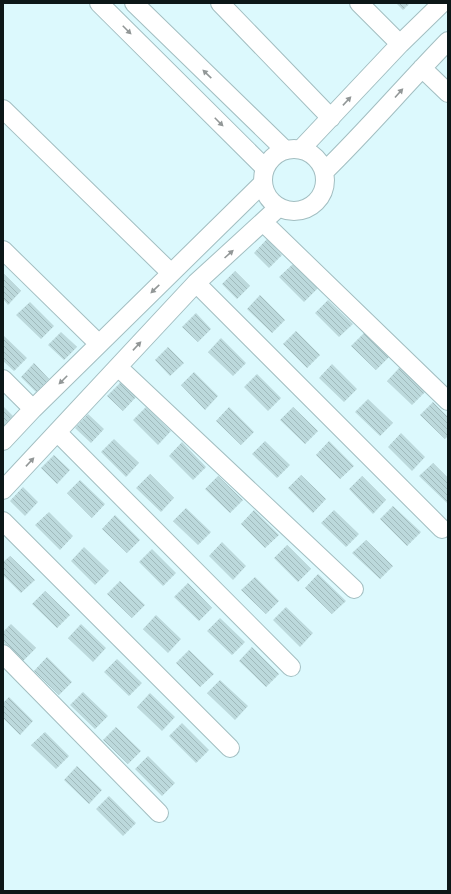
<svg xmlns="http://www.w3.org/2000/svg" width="451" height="894" viewBox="0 0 451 894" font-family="Overpass,sans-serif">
<defs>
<pattern id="building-back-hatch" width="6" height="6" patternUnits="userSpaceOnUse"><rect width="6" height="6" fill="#bcd9dc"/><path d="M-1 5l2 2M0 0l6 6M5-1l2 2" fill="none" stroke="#a0babc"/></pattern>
</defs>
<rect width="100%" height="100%" fill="#dcf9fd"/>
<!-- building -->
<path fill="url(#building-back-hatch)" d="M396,3H410L403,10Z
M267,239L282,255L269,268L254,253Z
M293,264L318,288L304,302L279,277Z
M235,271L250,286L237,299L222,284Z
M3,273L21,291L8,305L3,299Z
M260,295L285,320L272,333L247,309Z
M328,300L353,324L339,337L315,313Z
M30,302L54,326L41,339L16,315Z
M196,313L211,329L198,342L182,327Z
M296,331L320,355L307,368L283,344Z
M61,332L77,347L64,360L48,345Z
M364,333L389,357L376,370L351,346Z
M3,335L27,358L14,371L3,361Z
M221,338L246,363L233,376L208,352Z
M168,347L184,363L170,376L155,360Z
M34,363L49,379L36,392L21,377Z
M332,364L357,389L344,402L319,378Z
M400,367L425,392L412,405L387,381Z
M194,372L218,396L205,410L181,385Z
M257,374L281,398L268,411L244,387Z
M121,382L136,397L123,411L107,396Z
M368,399L393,423L380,436L355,412Z
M433,402L448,417V436L445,439L420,415Z
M3,406L13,416L3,426Z
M146,407L171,431L158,445L133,420Z
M229,407L254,432L241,445L216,421Z
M293,407L318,431L305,444L280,420Z
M88,414L104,429L91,443L75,428Z
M401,433L425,457L412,471L388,447Z
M114,439L139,463L126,477L101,452Z
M265,441L290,465L277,478L252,454Z
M329,441L354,466L340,479L316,455Z
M182,442L206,467L193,480L169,456Z
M54,455L70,470L57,484L41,468Z
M433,463L448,478V501L447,503L419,476Z
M150,474L174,498L161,512L136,488Z
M301,475L326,499L313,513L288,488Z
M218,476L243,500L230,513L205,489Z
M362,476L386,500L373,514L349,489Z
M80,480L105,504L92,518L67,493Z
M23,487L38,502L25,516L10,501Z
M393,506L421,532L407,546L380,519Z
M186,508L211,532L198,545L173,521Z
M254,510L279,535L265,548L241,524Z
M334,510L359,534L346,547L321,523Z
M49,512L73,536L60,550L35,525Z
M115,515L140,540L127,553L102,529Z
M366,540L393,566L380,579L352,553Z
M222,542L246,566L233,580L209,556Z
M287,545L311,569L298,582L274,558Z
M84,547L109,571L95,585L71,561Z
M152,549L176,573L163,586L139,562Z
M10,556L35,580L21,593L3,575V562Z
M318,574L346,601L332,614L305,588Z
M255,577L279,601L266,614L241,590Z
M120,581L145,605L132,618L107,594Z
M188,583L212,608L199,621L174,597Z
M45,591L70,615L57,628L32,604Z
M286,607L313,633L300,647L273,620Z
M156,615L181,639L168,653L143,629Z
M220,618L245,642L232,655L207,631Z
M11,624L36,648L23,661L3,642V632Z
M81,624L106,648L93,662L68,638Z
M252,647L279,674L266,687L239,661Z
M189,650L214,674L200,687L176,663Z
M47,657L72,682L59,695L34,671Z
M117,659L142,683L129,696L104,672Z
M220,680L248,706L235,720L207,693Z
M83,692L108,716L95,729L70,705Z
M150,693L175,717L162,731L137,707Z
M9,697L33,721L20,735L3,718V703Z
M182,723L209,750L196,763L169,736Z
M116,727L141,751L128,764L103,740Z
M45,732L69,756L56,769L31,745Z
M148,756L175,783L162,796L135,769Z
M77,766L102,790L89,804L64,780Z
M109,796L136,823L123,836L96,809Z"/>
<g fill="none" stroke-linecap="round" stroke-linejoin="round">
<!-- minor casing -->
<g stroke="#a2bec1" stroke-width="20">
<path id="minor" d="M99,3L265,168
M134,3L285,150
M220,3L331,118
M359,3L400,44
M422,68L448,93
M3,109L171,273
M263 180a31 31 0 1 1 62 0a31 31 0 1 1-62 0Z
M301,149L400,44L442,3
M324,172C367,130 406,84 448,41
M263,222L448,401
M3,250L99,344
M196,283L442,529
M118,367L354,589
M3,379L33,409
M57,432L291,667
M3,441L33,409L263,183
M3,490L196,283L279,207
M3,521L230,748
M3,654L159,813"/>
</g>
<!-- minor -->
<use href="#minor" stroke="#fff" stroke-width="18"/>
</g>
<!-- one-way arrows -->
<defs><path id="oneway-solid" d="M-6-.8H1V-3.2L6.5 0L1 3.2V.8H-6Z"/></defs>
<g fill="#929797">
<use href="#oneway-solid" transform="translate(127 30) rotate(45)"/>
<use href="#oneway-solid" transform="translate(207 74) rotate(-136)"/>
<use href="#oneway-solid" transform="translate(399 93) rotate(-48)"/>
<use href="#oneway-solid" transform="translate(347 101) rotate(-47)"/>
<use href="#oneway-solid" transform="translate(219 122) rotate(45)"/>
<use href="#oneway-solid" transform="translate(229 254) rotate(-42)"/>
<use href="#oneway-solid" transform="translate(155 289) rotate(136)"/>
<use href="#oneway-solid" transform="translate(137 346) rotate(-47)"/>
<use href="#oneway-solid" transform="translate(63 380) rotate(135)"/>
<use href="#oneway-solid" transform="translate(30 462) rotate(-47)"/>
</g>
<!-- border -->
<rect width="451" height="894" fill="none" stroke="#0c1718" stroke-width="8"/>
</svg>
